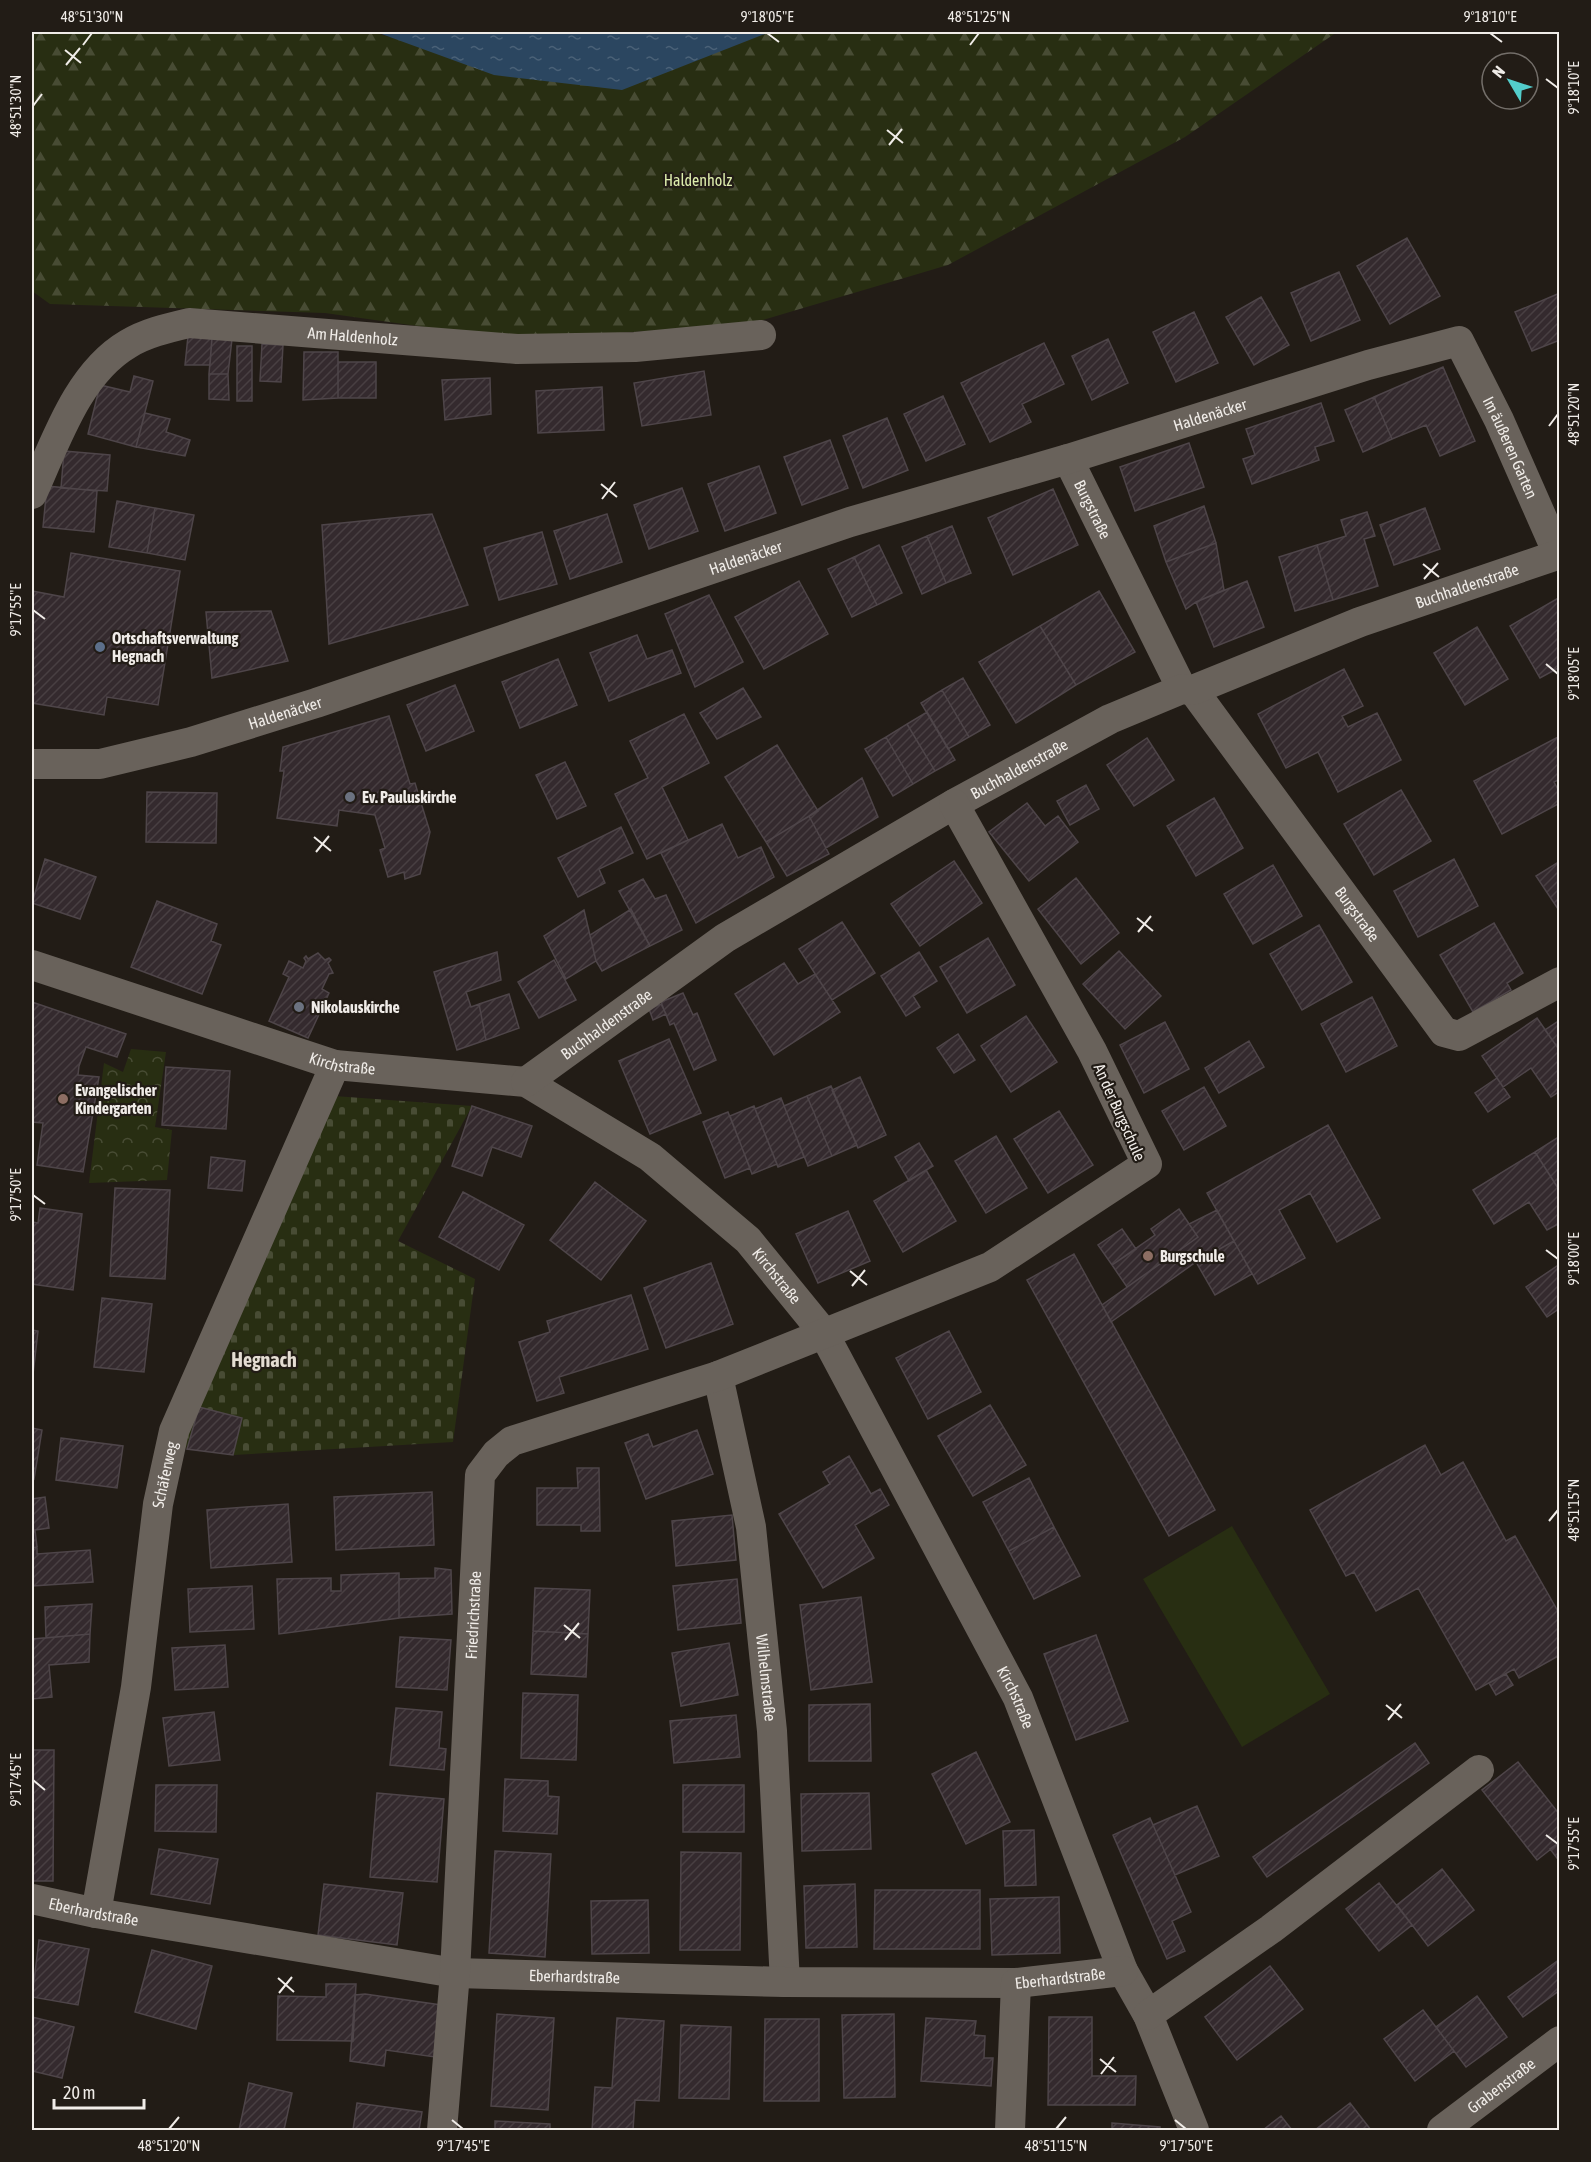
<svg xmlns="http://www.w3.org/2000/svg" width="1591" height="2162" viewBox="0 0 1591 2162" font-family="'Asap Condensed',sans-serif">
<defs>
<pattern id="forest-firs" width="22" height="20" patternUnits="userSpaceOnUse" patternTransform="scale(1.5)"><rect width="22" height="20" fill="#282e12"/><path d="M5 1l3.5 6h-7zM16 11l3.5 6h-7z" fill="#484c34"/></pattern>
<pattern id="cemetery-stones" width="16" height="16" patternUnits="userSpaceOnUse" patternTransform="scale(1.5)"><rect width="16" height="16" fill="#282e12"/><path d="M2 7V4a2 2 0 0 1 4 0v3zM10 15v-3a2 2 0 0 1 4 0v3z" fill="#484c34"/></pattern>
<pattern id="park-crowns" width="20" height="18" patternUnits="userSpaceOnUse" patternTransform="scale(1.5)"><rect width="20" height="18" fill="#282e12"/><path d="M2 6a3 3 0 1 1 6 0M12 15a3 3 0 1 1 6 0" fill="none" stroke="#484c34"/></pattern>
<pattern id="water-ripples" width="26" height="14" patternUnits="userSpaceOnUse" patternTransform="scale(1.5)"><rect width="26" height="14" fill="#2b4660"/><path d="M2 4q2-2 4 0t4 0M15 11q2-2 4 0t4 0" fill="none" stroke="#4a6177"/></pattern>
<pattern id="building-hatch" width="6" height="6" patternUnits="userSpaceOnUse" patternTransform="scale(1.5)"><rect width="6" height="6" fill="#342a2e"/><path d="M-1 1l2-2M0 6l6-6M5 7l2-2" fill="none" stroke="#483f42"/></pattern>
</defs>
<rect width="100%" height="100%" fill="#221c16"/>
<!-- forest -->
<path fill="url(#forest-firs)" d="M32,32H372L461,57L682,32H1337L1185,137L948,265L749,324L517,340L325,313L50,304L32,291Z"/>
<!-- cemetery -->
<path fill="url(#cemetery-stones)" d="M334,1096L472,1106L398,1241L475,1279L453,1442L233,1455L187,1449L180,1426Z"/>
<!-- park -->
<path fill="url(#park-crowns)" d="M131,1049L166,1052L155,1127L172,1130L167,1180L89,1183L104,1063L123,1072Z"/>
<!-- garden -->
<path fill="#282e12" d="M1232,1526L1330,1694L1242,1747L1143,1579Z"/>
<!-- water -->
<path fill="url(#water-ripples)" d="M376,32H770L622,90L494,75Z"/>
<!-- building -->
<path fill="url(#building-hatch)" stroke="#4e4549" stroke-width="1.5" d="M1407,238L1440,296L1390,324L1357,266Z
M1339,272L1360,320L1311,341L1291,293Z
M1560,293V340L1532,351L1515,312Z
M1261,297L1289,345L1254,365L1226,317Z
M1194,312L1218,363L1176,382L1153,332Z
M188,336L212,338L210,365H185Z
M212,338L232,339L228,374H209Z
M1108,339L1128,383L1092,400L1072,356Z
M1044,343L1064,384L1022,404L1031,422L990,442L961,383Z
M262,344L283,345L281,382L260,381Z
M237,346H252V401H237Z
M304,352H338V398L303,400Z
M338,362H376V398H338Z
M1443,367L1475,441L1440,456L1426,425L1392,439L1374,397Z
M704,371L711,415L642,426L634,383Z
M209,374H228L229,400L209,399Z
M134,376L153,381L136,447L88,434L100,385L130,392Z
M490,378L491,414L445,420L442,380Z
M602,387L604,430L538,433L536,391Z
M943,396L965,444L926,461L904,414Z
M1374,397L1392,439L1363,452L1345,410Z
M1321,403L1334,441L1315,447L1319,460L1252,484L1243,459L1255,455L1246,429Z
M145,413L170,419L166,432L190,440L185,456L136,447Z
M887,418L908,470L863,488L843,436Z
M830,440L848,488L802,505L784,457Z
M1189,443L1204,487L1135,511L1120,467Z
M64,451L110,455L107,491L61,488Z
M759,466L776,513L725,531L708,484Z
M47,486L97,491L94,532L43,527Z
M682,488L698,531L649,549L634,505Z
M1053,489L1078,545L1013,575L988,518Z
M117,501L155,508L147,553L109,547Z
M1204,506L1216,543L1166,562L1154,526Z
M155,508L194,515L185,560L147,553Z
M1425,508L1440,549L1394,565L1380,525Z
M1367,512L1375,536L1364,539L1378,586L1333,600L1317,545L1346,536L1341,520Z
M432,514L468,605L329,644L322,525Z
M607,514L622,562L570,579L554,531Z
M952,526L971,573L946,583L927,536Z
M542,532L557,584L499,600L484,548Z
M927,536L946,583L922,594L902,547Z
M1216,543L1224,590L1196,602L1186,609L1166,562Z
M879,545L902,593L877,605L854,557Z
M1317,545L1333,600L1295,611L1279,557Z
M71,553L180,571L158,705L107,697L104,715L32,703V591L64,597Z
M854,557L877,605L852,617L828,569Z
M799,581L828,634L764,669L735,617Z
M1247,581L1264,627L1214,647L1196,602Z
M1099,591L1135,652L1076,685L1040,626Z
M709,595L743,662L695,687L665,614Z
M1560,597V667L1540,678L1510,626Z
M271,611L288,661L212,678L206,612Z
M1040,626L1076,685L1016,723L979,662Z
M1477,627L1508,679L1465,705L1434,653Z
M637,635L647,659L672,650L681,673L609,701L590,653Z
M558,659L577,705L520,728L502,682Z
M1344,669L1363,706L1342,716L1348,727L1377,713L1401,760L1338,792L1318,752L1286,768L1258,714Z
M963,678L990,725L969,737L942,690Z
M455,685L474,731L426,751L407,705Z
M743,688L761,717L717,739L700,713Z
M942,690L969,737L948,749L921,703Z
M927,712L955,760L935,771L907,724Z
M684,714L709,763L662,787L688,840L647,859L615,794L648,778L630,741Z
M389,716L410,784L415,783L430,832L420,874L405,879L404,872L388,877L380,850L385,848L375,815L339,810L337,826L277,818L284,771H280L283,747Z
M907,724L935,771L913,784L886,737Z
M1560,736V779L1554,782L1560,793V803L1502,834L1474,781Z
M886,737L913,784L893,796L865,749Z
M1147,738L1174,780L1134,806L1107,765Z
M777,745L818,811L766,842L725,777Z
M565,762L586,806L557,819L536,775Z
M862,778L878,817L826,848L809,816Z
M1086,785L1099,809L1070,825L1057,801Z
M1401,790L1431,841L1374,875L1344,824Z
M147,792L217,793L216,843L146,842Z
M1214,798L1243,848L1196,876L1167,826Z
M1027,803L1045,826L1058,816L1078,842L1029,881L989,832Z
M809,816L829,854L787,876L766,842Z
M722,824L738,858L761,847L774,877L696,923L661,853Z
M621,827L633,853L599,869L605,883L578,897L558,858Z
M45,859L96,877L80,919L32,903Z
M1454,859L1478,906L1418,937L1394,891Z
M954,861L982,903L920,946L891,904Z
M1560,861V912L1536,876Z
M1273,865L1302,916L1253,944L1224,894Z
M1076,878L1119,933L1081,964L1038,909Z
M643,879L655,899L666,895L682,930L650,946L619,891Z
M157,901L217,924L211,941L221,945L202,994L131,967Z
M631,909L650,946L602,971L596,961L590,935Z
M584,910L596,961L566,979L544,936Z
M842,922L875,973L832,1000L799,949Z
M1494,923L1523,973L1507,983L1511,990L1473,1012L1440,955Z
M1319,925L1352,982L1302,1010L1270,954Z
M988,938L1015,985L967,1013L940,967Z
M1119,951L1161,996L1125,1029L1083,984Z
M497,952L501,980L466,992L471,1007L479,1004L486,1040L457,1050L434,972Z
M919,952L937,981L913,996L920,1007L906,1016L881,976Z
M318,953L325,960L329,958L331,960L328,963L333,973L329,974L322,989L329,993L308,1038L269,1021L289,977L283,974L289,961L303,968L306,961L304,958L306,956L308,959Z
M554,960L576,1000L539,1018L518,982Z
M784,963L798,984L815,974L840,1012L774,1055L735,994Z
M683,993L693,1015L697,1013L716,1060L694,1070L674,1023L670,1025L661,1002Z
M509,994L519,1028L486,1040L479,1004Z
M1372,997L1397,1046L1346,1072L1321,1024Z
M32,1002L126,1034L117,1057L86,1047L79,1066L78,1075L99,1077L83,1172L37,1165L43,1123L32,1122Z
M661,1004L666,1014L653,1020L649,1009Z
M1026,1016L1057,1062L1011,1092L981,1046Z
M1537,1018L1560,1051V1091L1551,1097L1531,1068L1503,1087L1482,1056Z
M1560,1020V1051L1545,1030Z
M1165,1022L1189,1069L1144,1093L1120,1045Z
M958,1034L975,1060L954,1073L937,1048Z
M669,1039L701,1113L650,1134L619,1061Z
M1249,1041L1264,1067L1219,1093L1205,1068Z
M166,1067L230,1071L226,1129L162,1125Z
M860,1077L886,1135L858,1148L832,1090Z
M1497,1078L1510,1097L1488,1112L1475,1093Z
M831,1086L857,1145L832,1156L807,1096Z
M1204,1087L1226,1126L1184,1150L1162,1111Z
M807,1096L832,1156L808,1166L784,1106Z
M781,1098L804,1157L778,1167L755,1109Z
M472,1106L532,1126L521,1157L492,1147L482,1176L452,1166Z
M754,1106L777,1164L752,1174L730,1116Z
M1059,1111L1093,1165L1048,1193L1014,1139Z
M728,1112L750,1168L725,1178L703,1122Z
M1328,1125L1380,1218L1337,1242L1310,1193L1279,1210L1305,1258L1258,1284L1207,1193Z
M996,1136L1027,1188L986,1213L955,1161Z
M1560,1136V1190H1559L1535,1152Z
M919,1143L933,1166L909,1181L895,1157Z
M1535,1152L1560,1191V1223L1547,1230L1529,1202L1494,1224L1473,1190Z
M211,1157L245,1161L242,1191L208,1188Z
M926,1170L956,1221L903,1252L874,1201Z
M595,1182L646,1221L601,1280L550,1240Z
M115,1188L170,1190L165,1279L110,1276Z
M463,1192L524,1225L499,1270L439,1237Z
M40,1208L82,1214L73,1290L32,1284V1222L38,1223Z
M1179,1209L1198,1237L1127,1287L1112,1265L1155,1235L1151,1229Z
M1217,1210L1234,1241L1196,1262L1111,1322L1102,1305L1198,1237L1189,1224Z
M848,1211L870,1261L818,1283L796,1234Z
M1122,1229L1136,1249L1112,1265L1098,1245Z
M1234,1241L1252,1274L1215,1295L1196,1262Z
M1074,1254L1215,1510L1169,1536L1027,1280Z
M711,1263L733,1324L666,1348L644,1288Z
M1560,1264V1308L1547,1317L1526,1287Z
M631,1295L648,1349L559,1377L564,1393L537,1401L519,1342L550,1332L547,1321Z
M102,1298L152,1304L144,1372L94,1367Z
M32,1330L38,1331L32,1383Z
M949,1331L981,1392L928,1419L896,1358Z
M990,1405L1026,1465L973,1496L938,1436Z
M199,1407L242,1418L233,1455L187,1449Z
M32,1428L42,1430L34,1479L32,1478Z
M697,1430L713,1474L646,1499L625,1443L648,1434L653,1447Z
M61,1438L123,1446L117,1488L56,1480Z
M1425,1445L1441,1475L1463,1462L1506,1541L1515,1536L1560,1615V1655L1519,1678L1514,1669L1476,1690L1418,1588L1376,1611L1354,1572L1346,1576L1310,1510Z
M849,1456L871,1494L880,1489L889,1505L855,1525L874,1558L823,1588L779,1514L830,1484L823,1472Z
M577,1468H599L600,1531H581V1525H537V1488H578Z
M1029,1478L1054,1527L1009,1551L983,1502Z
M432,1492L434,1545L336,1550L334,1497Z
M45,1497L49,1528L35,1530L37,1547L32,1548V1499Z
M288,1504L292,1562L211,1568L207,1510Z
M732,1515L736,1560L676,1566L672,1521Z
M1054,1527L1080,1576L1034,1599L1009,1551Z
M37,1547V1554L90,1550L93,1582L32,1586V1589V1548Z
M435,1568L451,1570L452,1614L399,1618V1579L435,1578Z
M399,1573V1618L279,1634L277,1579L331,1578V1591H341V1575Z
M737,1579L741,1623L678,1630L673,1586Z
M252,1586L254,1629L190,1632L188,1589Z
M535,1588L590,1590L588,1634L533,1631Z
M861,1597L872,1682L811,1690L800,1605Z
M92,1604L90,1634L46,1638L45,1607Z
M533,1631L588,1634L586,1677L531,1674Z
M90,1634L89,1662L49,1665L52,1697L32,1699V1639Z
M1096,1635L1128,1721L1076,1740L1044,1654Z
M400,1637L451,1640L447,1690L396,1687Z
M729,1643L738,1695L681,1706L672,1653Z
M225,1645L228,1687L175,1690L172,1648Z
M1506,1674L1513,1685L1496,1695L1489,1683Z
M523,1693L578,1695L576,1760L521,1758Z
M870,1704L871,1761H809V1705Z
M396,1708L442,1712L439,1748L446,1749L444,1770L390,1765Z
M214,1712L220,1760L169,1766L163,1718Z
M736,1715L740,1757L674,1763L670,1721Z
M1415,1743L1429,1763L1267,1877L1253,1857Z
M32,1750H54L53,1881H32Z
M976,1752L1010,1822L966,1844L932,1774Z
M1518,1762L1560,1815V1842L1537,1860L1482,1790Z
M505,1779L548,1781V1796L559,1797L557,1834L503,1831Z
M156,1785H217L216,1832L155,1831Z
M683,1785H744V1832H683Z
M377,1793L444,1799L437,1882L370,1877Z
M869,1793L871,1849L802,1851L801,1794Z
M1197,1806L1219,1856L1175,1875L1153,1825Z
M1150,1818L1191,1912L1172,1921L1185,1951L1167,1959L1113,1835Z
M1034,1830L1036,1885L1005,1886L1003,1831Z
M1560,1842V1862L1550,1849Z
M159,1849L218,1859L210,1904L151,1894Z
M495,1851L551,1854L545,1957L489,1953Z
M681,1852L741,1853L740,1950H680Z
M1442,1869L1474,1910L1428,1946L1397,1905Z
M1379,1883L1412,1925L1379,1951L1346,1909Z
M324,1884L403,1893L397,1945L318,1935Z
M855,1884L857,1947L806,1948L804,1886Z
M875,1890H980V1949H874Z
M1059,1897L1060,1953L992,1955L990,1899Z
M648,1900L649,1953L592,1954L591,1901Z
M39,1940L89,1949L78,2005L32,1997Z
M152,1950L212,1966L196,2029L135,2012Z
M1560,1959V1990L1523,2017L1508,1997Z
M1270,1966L1303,2009L1237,2060L1205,2017Z
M326,1984H356L353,2041L277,2040L278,1996L326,1997Z
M365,1994L441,2005L435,2057L386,2050L384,2066L350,2061L355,1995Z
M1477,1996L1507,2037L1466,2067L1436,2027Z
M1423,2010L1454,2051L1415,2081L1384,2039Z
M497,2014L554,2018L548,2110L491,2106Z
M894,2014L895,2097L844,2098L842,2015Z
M32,2017L74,2027L62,2078L32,2071Z
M1049,2017H1092V2076H1136L1135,2105H1048Z
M617,2018L664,2021L659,2101L635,2100L633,2130H592L595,2087L612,2088Z
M926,2018L976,2021L974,2035L985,2036L984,2058H993L991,2086L921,2081Z
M765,2019H819V2101H764Z
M681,2025L731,2027L729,2099L679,2098Z
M249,2083L292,2093L284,2130H239Z
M357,2103L422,2112L419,2130H353Z
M1350,2103L1371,2130H1315Z
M1281,2116L1292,2130H1263Z
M495,2121L550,2124V2130H495Z
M1112,2123L1160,2127V2130H1112Z"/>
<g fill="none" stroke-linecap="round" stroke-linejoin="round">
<!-- street -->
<g stroke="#69625b" stroke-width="30">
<path id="s1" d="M1068,459L1182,689"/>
<path id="s2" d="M32,494C55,444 77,374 128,344C146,333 168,328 189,323L517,349L635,347L761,335"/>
<path id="s3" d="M1193,690L1444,1032L1459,1036L1560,982"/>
<path id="s4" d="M32,764H100L191,742L316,703L850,522L1068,459L1368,365L1459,341L1499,420L1558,554"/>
<path id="s5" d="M32,965L335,1065L526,1082L650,1157L748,1240L823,1332L1018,1698L1123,1971L1148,2015L1194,2130"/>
<path id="s6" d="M526,1082L725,938L954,804L1110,719L1182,689L1193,690L1360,622L1560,554"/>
<path id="s7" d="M718,1376L751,1527L772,1731L785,1982"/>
<path id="s8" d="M32,1899L96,1913L455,1973L785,1982L1016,1983L1123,1971"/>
<path id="s9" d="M96,1913L136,1687L158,1504L174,1431L335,1065"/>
<path d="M1148,2015L1271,1929L1479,1770"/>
<path id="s10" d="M442,2130L455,1973L480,1475L496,1454L512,1441L718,1376L990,1267L1147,1164L1092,1051L954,804"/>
<path d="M1010,2130L1016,1983"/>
<path id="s11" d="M1442,2130L1560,2041"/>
</g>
</g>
<!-- ticks -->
<path fill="none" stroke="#f0ece8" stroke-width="2" d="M767,33L779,42M1490,33L1502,42M83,45L92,33M970,45L979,33M65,50L81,63M66,65L80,48M1546,79L1558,88M33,106L42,94M887,130L903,143M889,145L902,129M1549,426L1558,414M601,484L617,497M602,499L615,482M1423,564L1439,577M1424,579L1438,563M33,610L45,619M1546,664L1558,674M314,837L331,851M316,852L329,836M1137,918L1153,931M1138,932L1151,916M33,1195L45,1204M1546,1250L1558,1259M850,1271L867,1285M852,1286L865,1270M1549,1521L1558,1510M564,1625L580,1638M565,1640L579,1623M1386,1705L1402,1718M1388,1720L1401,1704M33,1780L45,1790M1546,1835L1558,1844M278,1978L294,1992M279,1993L292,1977M1100,2059L1116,2072M1101,2074L1114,2057M452,2120L463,2129M1175,2120L1186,2129M169,2129L179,2117M1056,2129L1066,2117"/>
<!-- markers -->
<circle fill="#5c6f8a" stroke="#221c16" stroke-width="2" cx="100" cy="647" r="6"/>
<g fill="#6b7280" stroke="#221c16" stroke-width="2">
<circle cx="350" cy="797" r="6"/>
<circle cx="299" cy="1007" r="6"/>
</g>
<g fill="#8d6e63" stroke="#221c16" stroke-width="2">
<circle cx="63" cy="1099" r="6"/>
<circle cx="1148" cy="1256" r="6"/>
</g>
<g text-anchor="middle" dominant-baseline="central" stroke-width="4.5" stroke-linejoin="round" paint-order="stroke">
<!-- park labels -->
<g font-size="16" fill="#ddedad" stroke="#221c16">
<text x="698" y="180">Haldenholz</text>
</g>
<!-- street labels -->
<g font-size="16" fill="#f0ece8" stroke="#221c16">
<text stroke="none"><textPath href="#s2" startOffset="410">Am Haldenholz</textPath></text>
<text stroke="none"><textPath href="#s4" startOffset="1232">Haldenäcker</textPath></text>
<text stroke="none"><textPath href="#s4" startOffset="1610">Im äußeren Garten</textPath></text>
<text stroke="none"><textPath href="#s1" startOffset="56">Burgstraße</textPath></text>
<text stroke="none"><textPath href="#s4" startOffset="746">Haldenäcker</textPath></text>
<text stroke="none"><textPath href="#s6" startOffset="1071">Buchhaldenstraße</textPath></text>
<text stroke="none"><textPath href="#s4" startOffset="260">Haldenäcker</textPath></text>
<text stroke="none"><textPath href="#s6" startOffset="585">Buchhaldenstraße</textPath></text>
<text stroke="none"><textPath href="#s3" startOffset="278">Burgstraße</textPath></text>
<text stroke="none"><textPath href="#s6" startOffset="99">Buchhaldenstraße</textPath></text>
<text stroke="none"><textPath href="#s5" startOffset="326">Kirchstraße</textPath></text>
<text transform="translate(1120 1112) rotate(66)">An der Burgschule</text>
<text stroke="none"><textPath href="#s5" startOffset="830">Kirchstraße</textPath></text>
<text stroke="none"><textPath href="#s9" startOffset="444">Schäferweg</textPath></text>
<text stroke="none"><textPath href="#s10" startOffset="516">Friedrichstraße</textPath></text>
<text stroke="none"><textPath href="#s7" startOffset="306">Wilhelmstraße</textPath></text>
<text stroke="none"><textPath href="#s5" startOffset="1316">Kirchstraße</textPath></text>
<text stroke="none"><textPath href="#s8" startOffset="63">Eberhardstraße</textPath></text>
<text stroke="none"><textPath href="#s8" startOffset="549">Eberhardstraße</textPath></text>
<text stroke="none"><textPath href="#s8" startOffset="1035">Eberhardstraße</textPath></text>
<text stroke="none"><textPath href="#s11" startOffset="74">Grabenstraße</textPath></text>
</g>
<!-- poi labels -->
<g font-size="16" font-weight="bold" fill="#f0ece8" stroke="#221c16" text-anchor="start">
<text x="112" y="638">Ortschaftsverwaltung<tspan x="112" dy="18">Hegnach</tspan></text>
<text x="362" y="797">Ev. Pauluskirche</text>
<text x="311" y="1007">Nikolauskirche</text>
<text x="75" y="1090">Evangelischer<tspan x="75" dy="18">Kindergarten</tspan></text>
<text x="1160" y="1256">Burgschule</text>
</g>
<!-- quarter labels -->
<g font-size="20" font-weight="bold" fill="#e4dcd3" stroke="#221c16">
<text x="264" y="1359">Hegnach</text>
</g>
</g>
<!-- border -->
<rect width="1591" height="2162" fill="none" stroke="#221c16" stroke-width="66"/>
<!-- north arrow -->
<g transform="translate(1510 81) rotate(309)"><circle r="28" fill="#221c16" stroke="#746f6a" stroke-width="1.5"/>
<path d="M0-4.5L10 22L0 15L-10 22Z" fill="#53cdcb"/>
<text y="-9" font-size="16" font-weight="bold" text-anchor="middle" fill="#f0ece8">N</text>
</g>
<!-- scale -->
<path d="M54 2099v9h90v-9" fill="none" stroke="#f0ece8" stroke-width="3"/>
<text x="63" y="2099" font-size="18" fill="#f0ece8" stroke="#221c16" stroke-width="4.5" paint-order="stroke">20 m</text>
<rect x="33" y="33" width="1525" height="2096" fill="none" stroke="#f0ece8" stroke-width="2"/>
<g font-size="15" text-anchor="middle" fill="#f0ece8">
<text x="92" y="22">48°51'30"N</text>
<text x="767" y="22">9°18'05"E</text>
<text x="979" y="22">48°51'25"N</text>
<text x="1490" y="22">9°18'10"E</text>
<text transform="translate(1574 88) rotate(-90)" y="5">9°18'10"E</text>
<text transform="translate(16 106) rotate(-90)" y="5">48°51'30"N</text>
<text transform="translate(1574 414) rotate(-90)" y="5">48°51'20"N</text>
<text transform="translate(16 610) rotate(-90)" y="5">9°17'55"E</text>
<text transform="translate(1574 674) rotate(-90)" y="5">9°18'05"E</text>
<text transform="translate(16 1195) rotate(-90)" y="5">9°17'50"E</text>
<text transform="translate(1574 1259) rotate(-90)" y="5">9°18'00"E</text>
<text transform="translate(1574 1510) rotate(-90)" y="5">48°51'15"N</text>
<text transform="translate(16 1780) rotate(-90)" y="5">9°17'45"E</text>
<text transform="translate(1574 1844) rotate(-90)" y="5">9°17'55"E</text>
<text x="169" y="2151">48°51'20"N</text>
<text x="463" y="2151">9°17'45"E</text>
<text x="1056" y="2151">48°51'15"N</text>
<text x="1186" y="2151">9°17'50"E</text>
</g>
</svg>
